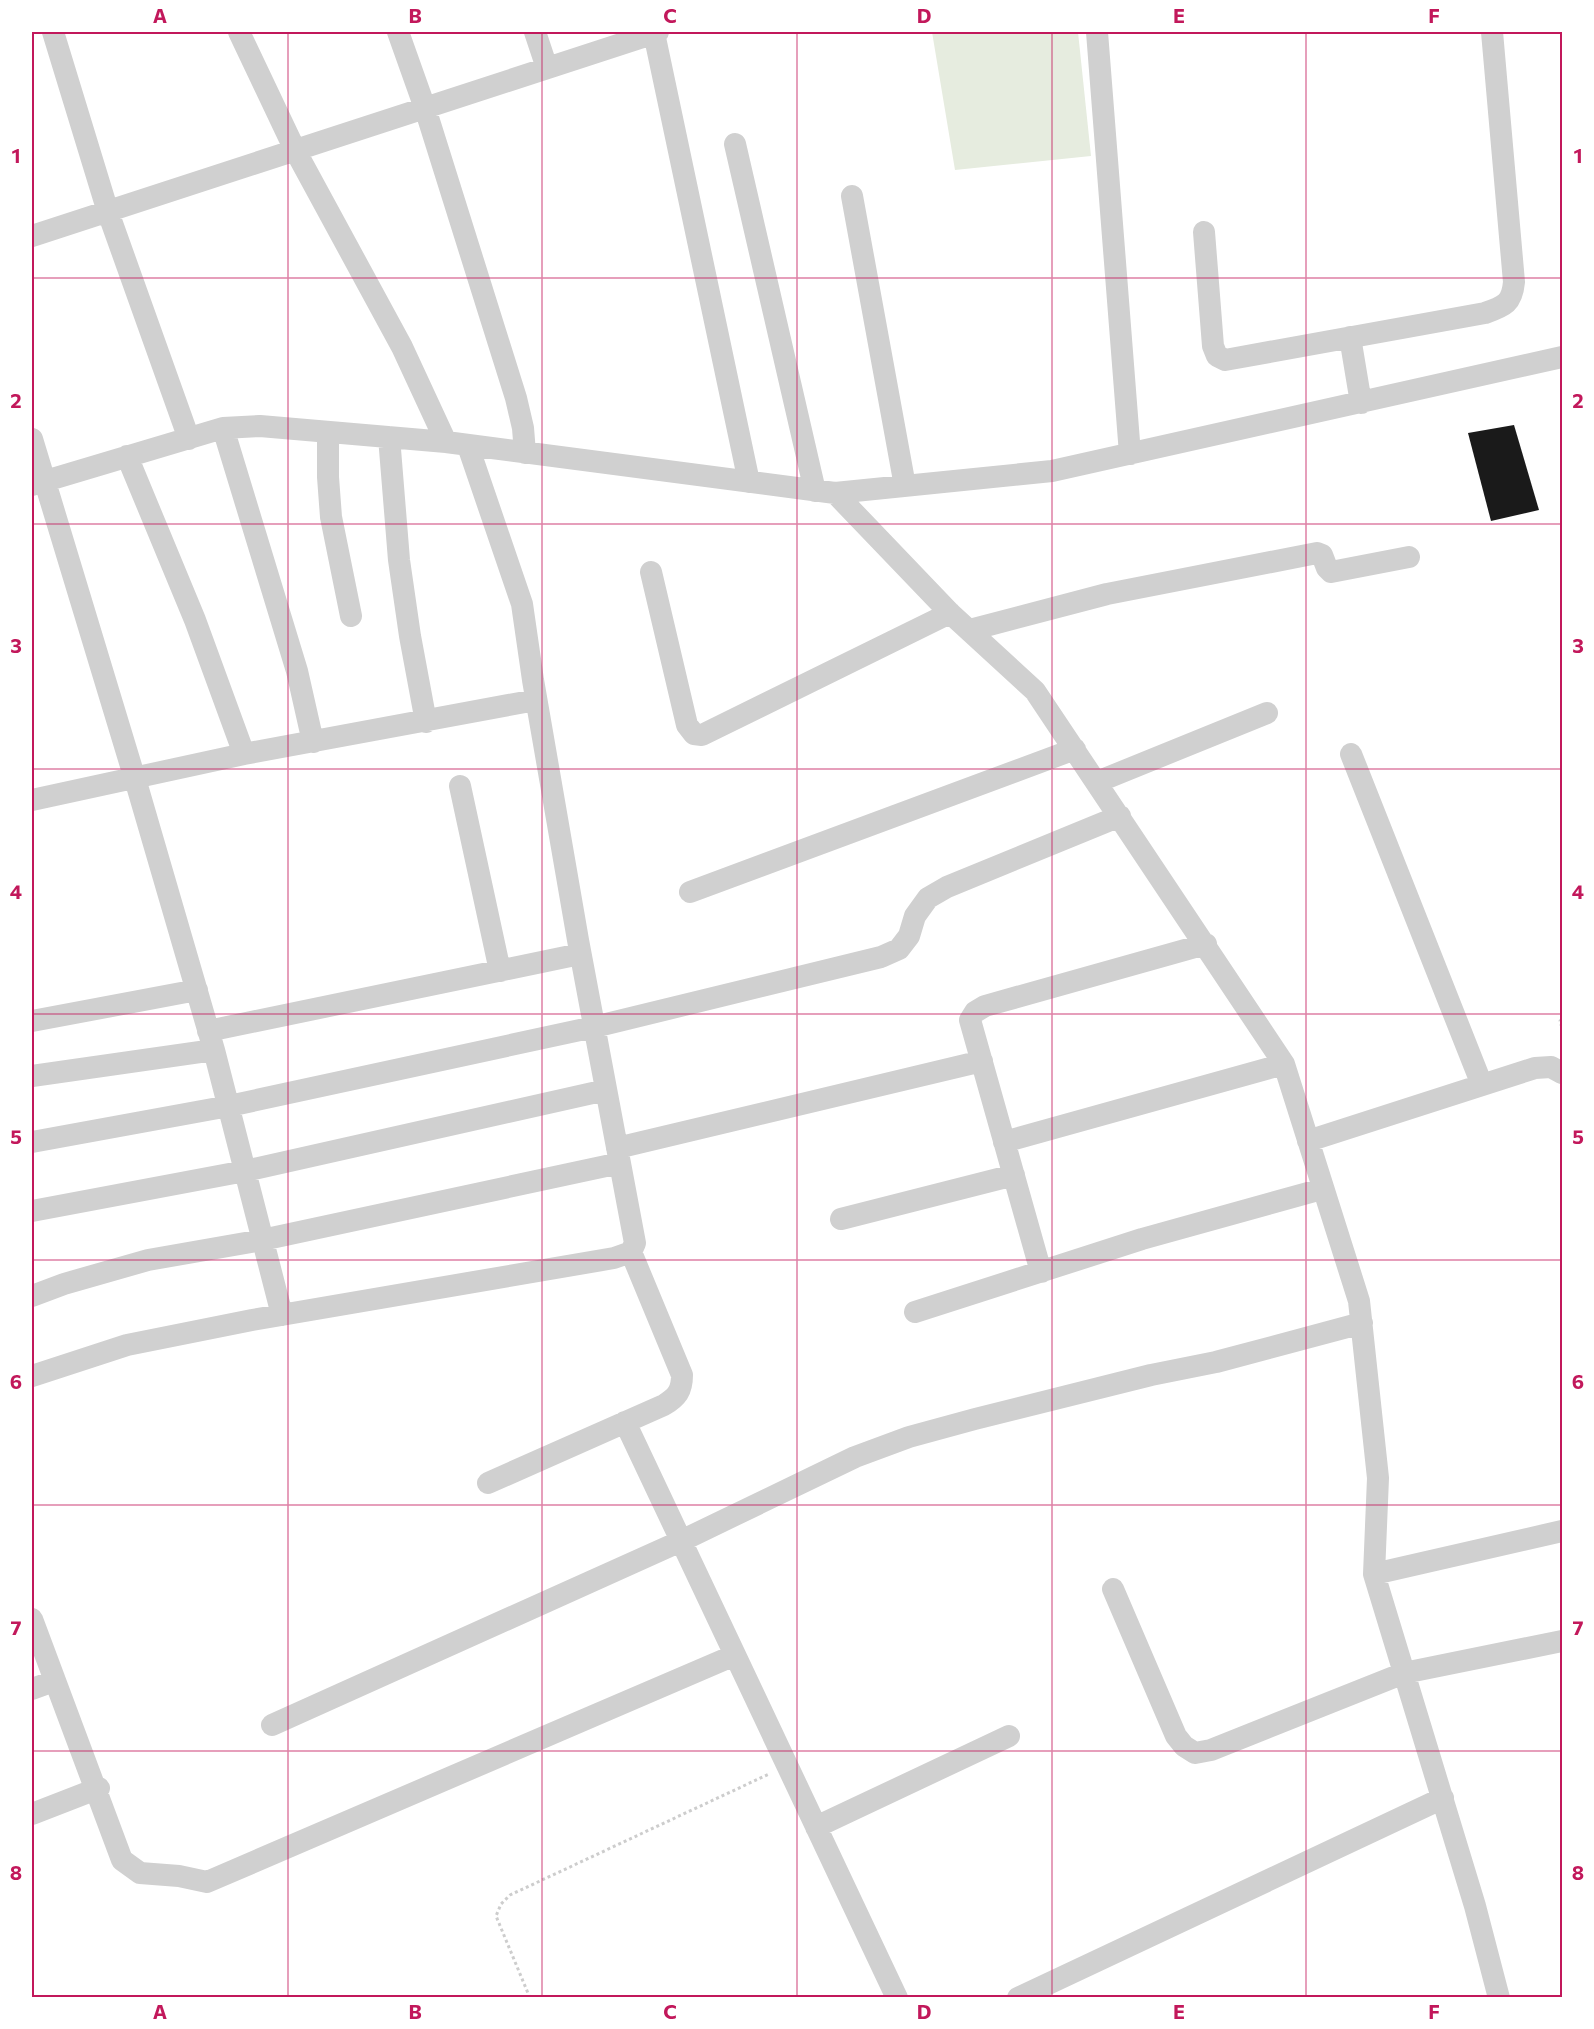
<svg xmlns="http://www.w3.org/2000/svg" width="1594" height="2029" viewBox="0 0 1594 2029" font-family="Commissioner,sans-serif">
<rect width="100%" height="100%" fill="#fff"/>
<!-- green -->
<path fill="#e6ecdf" d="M932,32H1078L1091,156L955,170Z"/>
<!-- building -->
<path fill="#1a1a1a" d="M1514,425L1539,510L1491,521L1468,433Z"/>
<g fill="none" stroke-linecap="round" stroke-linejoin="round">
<!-- path -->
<path stroke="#cdcdcd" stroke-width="3" stroke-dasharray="3 3" stroke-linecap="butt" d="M1562,1019L1560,1021L1562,1028
M530,1998L496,1916L501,1904L510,1895L769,1774"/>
<!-- minor -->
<path stroke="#d0d0d0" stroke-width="22" d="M53,32L108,212L189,439
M239,32L295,150L402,347L446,442
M398,32L425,108L516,398L523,428L525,453
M535,32L547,68
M1097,32L1130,454
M654,33L749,482
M735,144L815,491
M852,196L905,486
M1204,232L1213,346L1217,356L1225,360L1485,313C1505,306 1512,303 1514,282L1492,32
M32,236L658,32
M1350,337L1361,403
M223,428L297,671L313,742
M328,432V477L331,517L351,616
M389,437L399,560L410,636L426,722
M32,439L138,789L214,1050L282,1315
M127,456L195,620L244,754
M32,485L223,428L260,426L446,442L835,493L1052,471L1562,357
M835,493L950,613L1035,691L1284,1064L1359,1301L1378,1478L1374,1574L1475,1906L1499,1998
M651,572L687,725L694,734L702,735L950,613
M970,630L1107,594L1317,553L1322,555L1327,568L1331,572L1409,557
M1351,754L1482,1085
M1097,782L1267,713
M460,786L500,971
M32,800L244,754L536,700
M690,892L1075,749
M32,1021L197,990
M208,1031L580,954
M32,1076L214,1050
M1308,1141L1535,1068L1551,1067L1562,1073
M32,1142L229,1106L594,1027L881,957L899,949L909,936L915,916L928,898L947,887L1120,816
M1004,1142L1284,1064
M617,1148L982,1061
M32,1211L245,1171L606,1090
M841,1219L1014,1175
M1041,1272L970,1020L975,1012L985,1006L1206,944
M32,1296L64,1284L148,1260L262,1240L620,1163
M915,1312L1142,1239L1322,1189
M32,1376L127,1345L252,1320L614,1258L631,1252L635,1243L578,940L533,680L522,604L468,446
M625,1422L897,1998
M488,1483L664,1405C677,1397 682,1391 682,1375L631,1252
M1374,1574L1562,1531
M1113,1589L1176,1736L1184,1746L1195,1753L1211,1750L1404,1673L1562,1641
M32,1619L122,1860L140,1873L179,1876L207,1882L735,1655
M32,1689L54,1681
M272,1725L681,1541L855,1457L909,1437L975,1419L1151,1375L1216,1362L1362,1323
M32,1814L99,1788
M816,1827L1009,1736
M1018,1998L1443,1798"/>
</g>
<!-- grid -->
<path fill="none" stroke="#c2185b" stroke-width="1.5" stroke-opacity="0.55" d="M288,32V1998M542,32V1998M797,32V1998M1052,32V1998M1306,32V1998M32,278H1562M32,524H1562M32,769H1562M32,1014H1562M32,1260H1562M32,1505H1562M32,1751H1562"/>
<!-- border -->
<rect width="1594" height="2029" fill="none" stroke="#ffffff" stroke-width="66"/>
<rect x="33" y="33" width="1528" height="1963" fill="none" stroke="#c2185b" stroke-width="2"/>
<g font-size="20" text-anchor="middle" font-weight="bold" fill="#c2185b">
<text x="160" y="23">A</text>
<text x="415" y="23">B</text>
<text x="670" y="23">C</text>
<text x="924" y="23">D</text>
<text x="1179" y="23">E</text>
<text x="1434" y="23">F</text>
<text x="16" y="163">1</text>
<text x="1578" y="163">1</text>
<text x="16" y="408">2</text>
<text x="1578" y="408">2</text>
<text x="16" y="653">3</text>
<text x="1578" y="653">3</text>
<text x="16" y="899">4</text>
<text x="1578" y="899">4</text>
<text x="16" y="1144">5</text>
<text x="1578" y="1144">5</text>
<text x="16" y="1389">6</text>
<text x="1578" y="1389">6</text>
<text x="16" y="1635">7</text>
<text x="1578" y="1635">7</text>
<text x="16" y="1880">8</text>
<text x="1578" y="1880">8</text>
<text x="160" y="2019">A</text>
<text x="415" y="2019">B</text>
<text x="670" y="2019">C</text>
<text x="924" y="2019">D</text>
<text x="1179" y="2019">E</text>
<text x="1434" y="2019">F</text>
</g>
</svg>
